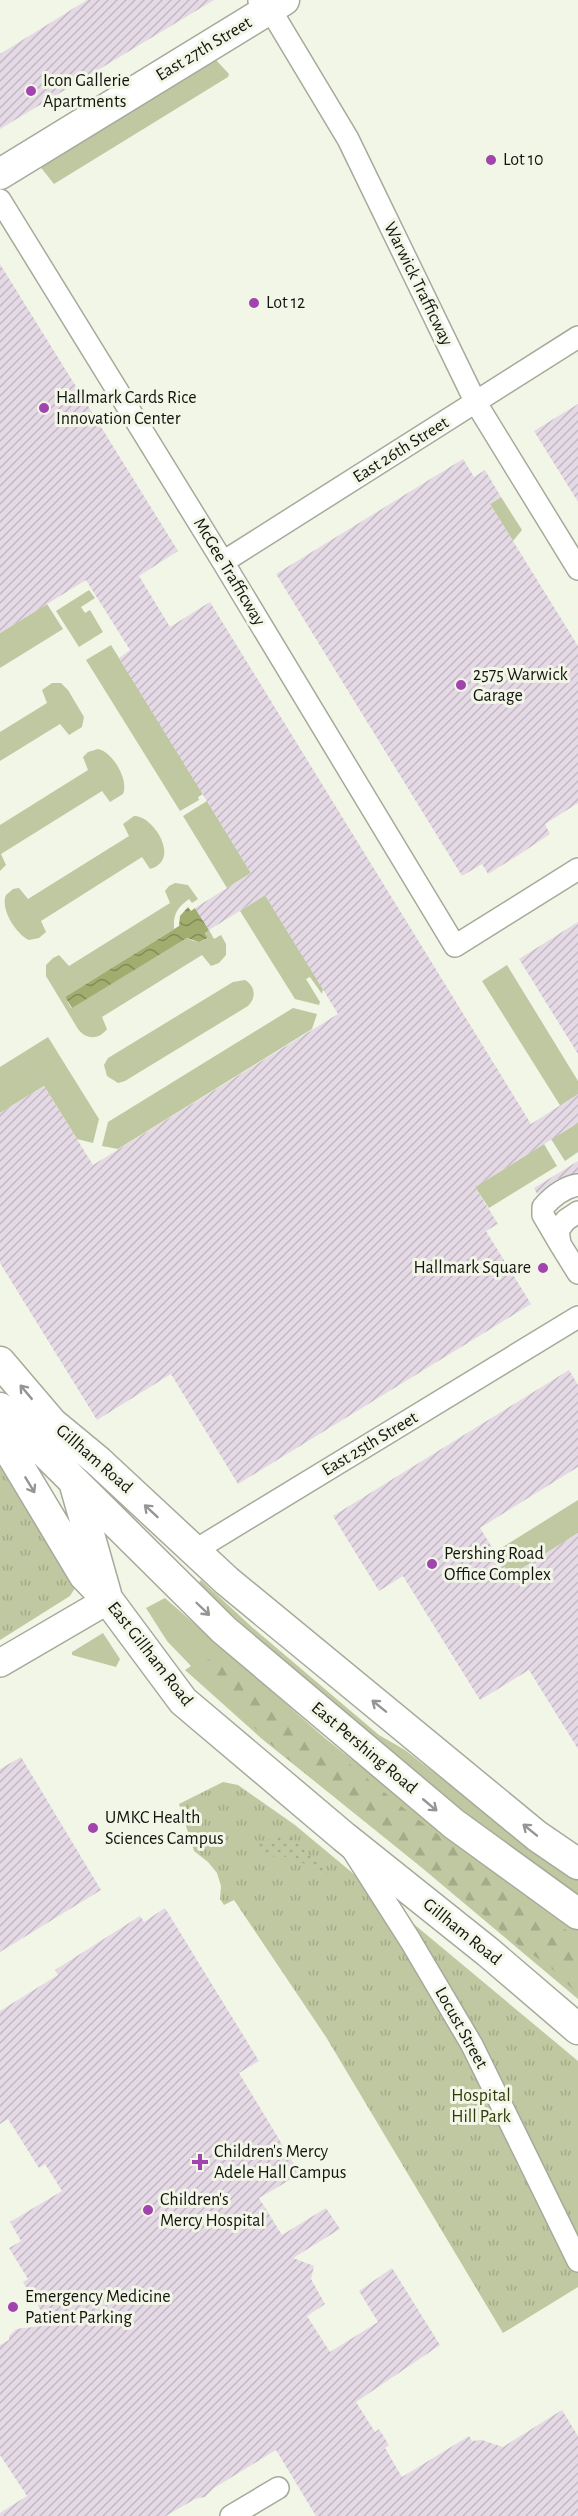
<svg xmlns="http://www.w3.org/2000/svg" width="578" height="2516" viewBox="0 0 578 2516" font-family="'Alegreya Sans',sans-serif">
<defs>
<pattern id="forest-firs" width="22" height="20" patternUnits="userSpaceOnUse" patternTransform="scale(1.5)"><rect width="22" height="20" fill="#bfc8a0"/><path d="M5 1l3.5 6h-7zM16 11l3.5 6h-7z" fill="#a3ab89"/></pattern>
<pattern id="park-tufts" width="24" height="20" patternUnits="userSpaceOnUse" patternTransform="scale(1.5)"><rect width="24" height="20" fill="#bfc8a0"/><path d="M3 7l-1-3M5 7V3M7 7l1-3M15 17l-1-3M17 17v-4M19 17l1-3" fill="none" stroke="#a3ab89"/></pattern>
<pattern id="garden-dots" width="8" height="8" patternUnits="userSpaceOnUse" patternTransform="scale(1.5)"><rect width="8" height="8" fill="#bfc8a0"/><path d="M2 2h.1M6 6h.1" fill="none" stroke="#a3ab89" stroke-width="1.8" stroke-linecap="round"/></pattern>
<pattern id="water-waves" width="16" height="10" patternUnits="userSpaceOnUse" patternTransform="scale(1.5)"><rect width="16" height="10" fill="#a0ad6e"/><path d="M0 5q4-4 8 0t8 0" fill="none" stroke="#818c59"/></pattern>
<pattern id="building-hatch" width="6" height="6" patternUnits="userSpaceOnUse" patternTransform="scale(1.5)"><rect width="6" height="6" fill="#e4d9e5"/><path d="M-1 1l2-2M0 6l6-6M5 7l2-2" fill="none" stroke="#c3b9c3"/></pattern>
</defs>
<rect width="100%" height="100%" fill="#f2f6e7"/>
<!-- grass -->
<path fill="#bfc8a0" d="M216,60L229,74L228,77L54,184L38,164Z
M501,497L522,530L513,541L490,504Z
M89,590L95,598L81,607L85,613L90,610L103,632L79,647L56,611Z
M47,604L63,629L0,668V633Z
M111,645L203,794L198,797L199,800L180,811L86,660Z
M52,683H61L68,690L84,717L82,727L69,735L60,724L0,761V732L47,703L42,690Z
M98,749C113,752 129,780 123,794L110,802L102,791L1,854L6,865L0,871V825L88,770L83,757L88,752Z
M207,801L251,873L227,888L183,816Z
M134,816C153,815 182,860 150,869L142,857L41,921L46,932L39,938L29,940C16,934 0,909 6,895L13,889L19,888L28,899L129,836L123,824Z
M175,883L188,885L198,899L192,903L189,899C177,908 173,914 174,929L65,997L71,1008L187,938C194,942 201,943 208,938L205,932L209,930L214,939L221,935L226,944V955L219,963L211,966L202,955L102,1017L107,1029C99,1040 86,1040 78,1029L46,976V965L53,958L59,955L69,966L170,903L165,891L169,886Z
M265,895L323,989L322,994L310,977L306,979L320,1002L319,1005L295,999L240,911Z
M507,965L578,1081V1152L565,1161L551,1139L573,1126L482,981Z
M245,980C255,986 257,997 248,1006L125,1081L118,1083L107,1076L104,1065L108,1058L233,982Z
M293,1008L317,1014L312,1029L118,1149L102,1146L108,1122Z
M48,1037L99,1119L93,1143L77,1139L44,1086L0,1113V1067Z
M544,1144L557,1166L489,1208L475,1187Z
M578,1500V1533L510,1576L495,1552Z
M201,1580L253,1628L379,1735L405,1750L482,1810L578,1878V1897L451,1804L257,1638L198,1584Z
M165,1598L326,1739L445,1833L578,1929V1999L415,1862L262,1739L185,1670L191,1666L167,1641L146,1608Z
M103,1633L120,1659L116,1667L72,1655V1652Z"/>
<!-- forest -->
<path fill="url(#forest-firs)" d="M215,1658L236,1671L412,1815L578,1939V1994L548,1965L514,1942L456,1891L415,1862L279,1752L198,1672L202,1662Z"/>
<!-- park -->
<path fill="url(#park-tufts)" d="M0,1463L75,1588L70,1596L0,1640Z
M223,1782L238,1785L295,1825L578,2061V2287L503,2333L326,2037L234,1900L224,1905L220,1899L221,1886L217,1873L208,1862L194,1851L179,1804Z"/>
<!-- garden -->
<path fill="url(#garden-dots)" d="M285,1835L293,1839L328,1873L321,1879L311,1868L293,1857L264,1856L256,1845L276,1836Z"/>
<!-- water -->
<path fill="url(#water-waves)" d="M188,907L191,911L195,908L209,930L205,933L208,938L199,942L187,938L72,1008L65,997L179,926L180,916Z"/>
<!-- building -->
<path fill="url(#building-hatch)" d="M87,0H214L0,129V54Z
M0,264L178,551L139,576L170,627L210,602L531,1124L578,1094V1123L475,1187L498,1224L486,1231L531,1304L238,1484L171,1374L97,1420L0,1263V1113L44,1086L93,1165L338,1014L265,895L209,930L195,908L251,873L119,658L130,650L86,580L0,633Z
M578,404V502L534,431Z
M463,459L474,477L485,470L501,497L490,504L578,646V803L545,824L550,834L517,856L488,874L482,864L462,876L276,574Z
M578,922V1054L519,959Z
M578,1161V1173L557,1179L537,1194L534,1188Z
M569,1370L578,1385V1467L480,1528L510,1576L578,1533V1749L529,1670L480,1700L403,1576L379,1591L333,1516Z
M21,1757L101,1890L0,1952V1769Z
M165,1908L259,2061L239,2073L300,2174L259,2198L282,2235L326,2208L340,2229L293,2258L314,2266L311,2279L325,2304L307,2316L330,2352L378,2322L359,2291L392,2268L440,2345L356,2402L375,2432L379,2429L389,2445L385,2448L402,2477L469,2436L472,2441L482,2440L503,2447L562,2410L578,2436V2516H316L276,2450L214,2488L205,2497L195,2499L166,2516H0V2513L27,2496L0,2455V2345L9,2340V2336L16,2329L50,2325L23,2282L28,2279L9,2248L21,2241L10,2222L62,2191L45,2164L39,2168L8,2119L0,2124V2011L58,1975L55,1970L140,1916L144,1922Z"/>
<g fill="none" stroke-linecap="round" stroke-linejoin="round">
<!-- minor casing -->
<g stroke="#a6aa9b" stroke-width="24">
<path id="minor" d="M259,1L270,9L348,139L476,403L578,569
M0,200L223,562L455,946L578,869
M223,562L578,337
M578,1212L566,1220L558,1230L560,1244L578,1273
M560,1244L543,1215V1207C552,1197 564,1187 578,1185
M194,1551L578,1317
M352,1849L410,1940L472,2045L578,2261
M231,2516L278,2488"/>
</g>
<!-- tertiary casing -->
<g stroke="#a6aa9b" stroke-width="30">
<path id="tertiary" d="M0,1663L108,1600"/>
</g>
<!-- secondary casing -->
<g stroke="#a6aa9b" stroke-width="33">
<path id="secondary" d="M0,174L284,0
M0,1362L52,1423L98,1461L227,1581L537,1836L578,1864
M0,1408L224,1630L454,1824L578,1914
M0,1435L84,1575L108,1600L183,1701L344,1837L488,1952L578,2029
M75,1485L106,1594"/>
</g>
<!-- minor -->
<use href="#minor" stroke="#fff" stroke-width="21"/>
<!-- tertiary -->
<use href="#tertiary" stroke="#fff" stroke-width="27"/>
<!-- secondary -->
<use href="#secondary" stroke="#fff" stroke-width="30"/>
</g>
<!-- one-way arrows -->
<defs><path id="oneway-shaft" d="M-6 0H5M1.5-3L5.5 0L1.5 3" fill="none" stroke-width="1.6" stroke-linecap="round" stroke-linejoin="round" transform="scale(1.5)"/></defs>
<g stroke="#959593">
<use href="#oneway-shaft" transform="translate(26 1392) rotate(-130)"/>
<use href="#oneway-shaft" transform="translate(30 1485) rotate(59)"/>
<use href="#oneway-shaft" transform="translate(151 1511) rotate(-137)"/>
<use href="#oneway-shaft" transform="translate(203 1609) rotate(44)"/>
<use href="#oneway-shaft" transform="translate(379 1706) rotate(-141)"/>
<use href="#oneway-shaft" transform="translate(430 1805) rotate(40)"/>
<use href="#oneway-shaft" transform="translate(530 1830) rotate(-141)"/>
</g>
<!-- markers -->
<g fill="#a144ad" stroke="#f2f6e7" stroke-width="2">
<circle cx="31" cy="91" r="6"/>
<circle cx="491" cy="160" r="6"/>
<circle cx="254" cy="303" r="6"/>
<circle cx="44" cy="408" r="6"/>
<circle cx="461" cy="685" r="6"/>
<circle cx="543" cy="1268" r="6"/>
<circle cx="432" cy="1564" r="6"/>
<circle cx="93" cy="1828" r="6"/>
<path d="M197 2153h6v6h6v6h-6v6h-6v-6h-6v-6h6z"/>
<circle cx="148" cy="2210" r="6"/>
<circle cx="13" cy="2307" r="6"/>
</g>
<g text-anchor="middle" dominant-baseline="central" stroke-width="6" stroke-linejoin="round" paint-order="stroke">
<!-- street labels -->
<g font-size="18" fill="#13140f" stroke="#f2f6e7">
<text transform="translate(204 49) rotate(-31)">East 27th Street</text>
<text transform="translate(418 284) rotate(64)">Warwick Trafficway</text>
<text transform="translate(401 450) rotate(-32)">East 26th Street</text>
<text transform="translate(229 572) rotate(59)">McGee Trafficway</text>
<text transform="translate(370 1444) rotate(-31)">East 25th Street</text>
<text transform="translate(94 1459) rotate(41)">Gillham Road</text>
<text transform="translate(150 1654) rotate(52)">East Gillham Road</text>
<text transform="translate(364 1748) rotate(40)">East Pershing Road</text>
<text transform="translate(462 1932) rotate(39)">Gillham Road</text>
<text transform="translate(461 2028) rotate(61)">Locust Street</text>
</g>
<!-- poi labels -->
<g font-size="18" fill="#13140f" stroke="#f2f6e7" text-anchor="start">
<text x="43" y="81">Icon Gallerie<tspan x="43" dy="21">Apartments</tspan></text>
<text x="503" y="160">Lot 10</text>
<text x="266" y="303">Lot 12</text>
<text x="56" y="398">Hallmark Cards Rice<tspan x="56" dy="21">Innovation Center</tspan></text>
<text x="473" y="675">2575 Warwick<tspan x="473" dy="21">Garage</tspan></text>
<text x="531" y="1268" text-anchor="end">Hallmark Square</text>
<text x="444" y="1554">Pershing Road<tspan x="444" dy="21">Office Complex</tspan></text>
<text x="105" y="1818">UMKC Health<tspan x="105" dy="21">Sciences Campus</tspan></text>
<text x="214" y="2152">Children's Mercy<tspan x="214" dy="21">Adele Hall Campus</tspan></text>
<text x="160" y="2200">Children's<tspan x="160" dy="21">Mercy Hospital</tspan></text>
<text x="25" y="2297">Emergency Medicine<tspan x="25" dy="21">Patient Parking</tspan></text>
</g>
<!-- park labels -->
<g font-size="18" fill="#323907" stroke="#f2f6e7">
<text x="481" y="2096">Hospital<tspan x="481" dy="21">Hill Park</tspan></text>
</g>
</g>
</svg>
